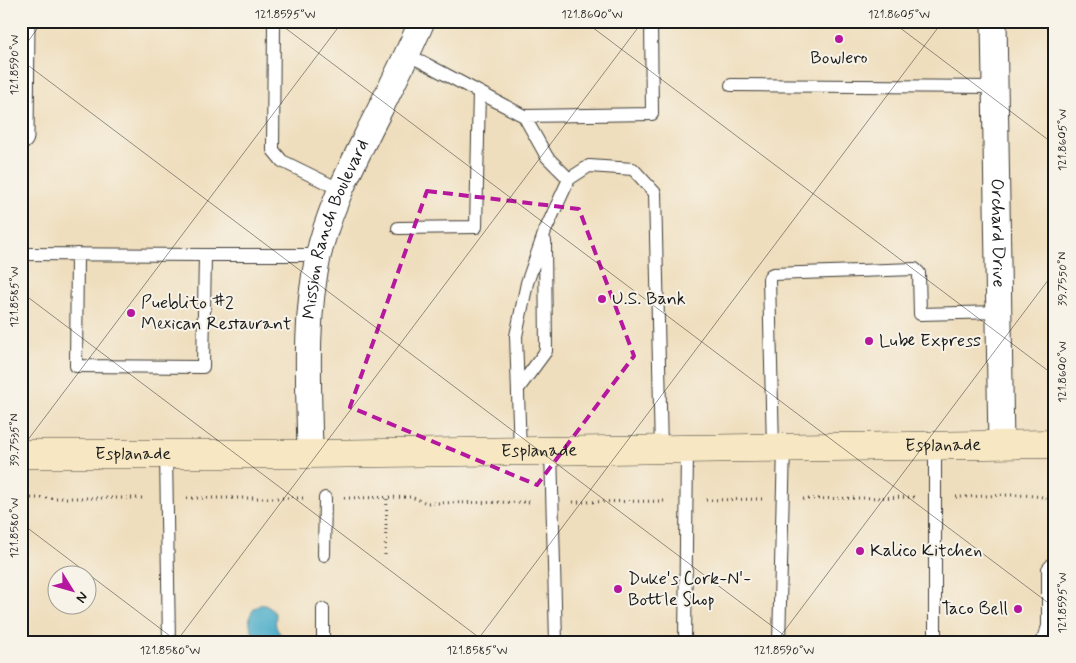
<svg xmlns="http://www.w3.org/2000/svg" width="1076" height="663" viewBox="0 0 1076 663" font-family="Mynerve,sans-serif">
<rect width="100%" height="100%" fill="#f7f3e8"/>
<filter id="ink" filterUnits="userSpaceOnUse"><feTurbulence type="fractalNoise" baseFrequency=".02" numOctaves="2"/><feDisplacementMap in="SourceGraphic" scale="10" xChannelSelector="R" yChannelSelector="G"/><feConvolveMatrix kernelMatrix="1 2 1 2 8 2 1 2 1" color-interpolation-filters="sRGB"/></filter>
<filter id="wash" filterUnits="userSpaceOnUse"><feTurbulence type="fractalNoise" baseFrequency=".0096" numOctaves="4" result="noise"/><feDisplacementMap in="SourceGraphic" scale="20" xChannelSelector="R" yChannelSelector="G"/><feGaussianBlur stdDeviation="1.12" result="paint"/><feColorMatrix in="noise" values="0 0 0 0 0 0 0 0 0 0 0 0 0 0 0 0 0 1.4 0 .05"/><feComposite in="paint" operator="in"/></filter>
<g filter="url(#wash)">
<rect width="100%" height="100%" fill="#efdebd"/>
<!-- water -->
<path fill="#49abc8" stroke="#326472" d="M262,604C268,606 276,610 276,618C276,621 275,623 276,626C277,631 282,635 285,640L284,642H258C249,628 243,612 262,604Z"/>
</g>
<g filter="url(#ink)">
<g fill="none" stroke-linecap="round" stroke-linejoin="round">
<!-- service casing -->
<g stroke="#3c3934" stroke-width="14">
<path id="service" d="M274,21L273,150L282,161L341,190
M407,54L524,116L547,157L569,179
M731,85L995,87
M524,116L652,114L651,21
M398,228L476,227L479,92
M21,254L205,255L203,367L76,366L77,254
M205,255H318
M518,389L546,351L545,241
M773,448L769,279L771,275L773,274L915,269L919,273L920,314L999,312
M551,450L556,642
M520,451L516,336L527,283L545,231L569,179L589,166L633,169L655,193L661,450
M166,454L169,642
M324,555L325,498
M323,642V609
M685,642L687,449
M779,642L784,448
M935,642V446
M1040,642L1044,639L1048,626V569L1055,561"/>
</g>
<!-- minor casing -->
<g stroke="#3c3934" stroke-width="27">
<g id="minor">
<path id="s1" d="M994,21L1001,445"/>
<path d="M21,137L22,21"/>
<path id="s2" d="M310,454C309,388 304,322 318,257C327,215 347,175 366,137C385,99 405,61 422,21"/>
</g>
</g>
<!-- secondary casing -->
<g stroke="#3c3934" stroke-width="29">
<g id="secondary">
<path id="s3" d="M21,454H310L1055,444"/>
</g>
</g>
<!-- path -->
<path stroke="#3c3934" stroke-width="3" stroke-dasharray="1 4" stroke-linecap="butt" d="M956,497C986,497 1027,491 1055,500
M21,498H146
M187,498H306
M344,498L411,497L427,503L532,502
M803,499L915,497
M706,500L762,499
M573,502L667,501
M385,555L387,498"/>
<!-- service -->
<use href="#service" stroke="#fff" stroke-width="12"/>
<!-- minor -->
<use href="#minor" stroke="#fff" stroke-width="25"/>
<!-- secondary -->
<use href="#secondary" stroke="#f7e8c3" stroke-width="28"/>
</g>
</g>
<!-- marked area -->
<path fill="none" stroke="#b5179e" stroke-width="4" stroke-dasharray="10 6" stroke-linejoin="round" d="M427,191L579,209L634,356L537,485L350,407Z"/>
<!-- ticks -->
<path fill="none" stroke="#1c1c1c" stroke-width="1" stroke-opacity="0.45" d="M276,21L1055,608M584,21L1055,376M891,21L1055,145M21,51L43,21M21,60L793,642M21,292L485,642M21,449L343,21M21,523L178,642M176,642L643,21M476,642L943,21M776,642L1055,271"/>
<!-- markers -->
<g fill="#b5179e" stroke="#f7f3e8" stroke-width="2">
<circle cx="839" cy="39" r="5"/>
<circle cx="602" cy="299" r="5"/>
<circle cx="131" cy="313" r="5"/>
<circle cx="869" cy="341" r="5"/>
<circle cx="860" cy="551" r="5"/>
<circle cx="618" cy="589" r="5"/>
<circle cx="1018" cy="609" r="5"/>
</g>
<g text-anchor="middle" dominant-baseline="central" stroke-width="4" stroke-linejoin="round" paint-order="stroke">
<!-- poi labels -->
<g font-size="18" fill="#1c1c1c" stroke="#f7f3e8" text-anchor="start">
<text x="839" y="58" text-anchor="middle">Bowlero</text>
<text x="612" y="299">U.S. Bank</text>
<text x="141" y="303">Pueblito #2<tspan x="141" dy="21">Mexican Restaurant</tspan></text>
<text x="879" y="341">Lube Express</text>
<text x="870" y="551">Kalico Kitchen</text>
<text x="628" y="579">Duke's Cork-N'-<tspan x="628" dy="21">Bottle Shop</tspan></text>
<text x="1008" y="609" text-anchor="end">Taco Bell</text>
</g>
<!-- street labels -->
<g font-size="18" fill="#1c1c1c" stroke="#f7f3e8">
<text stroke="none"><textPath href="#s2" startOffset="229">Mission Ranch Boulevard</textPath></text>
<text stroke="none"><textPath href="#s1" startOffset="212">Orchard Drive</textPath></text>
<text stroke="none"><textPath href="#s3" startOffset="922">Esplanade</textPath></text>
<text stroke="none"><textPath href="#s3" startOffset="518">Esplanade</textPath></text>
<text stroke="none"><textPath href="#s3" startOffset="112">Esplanade</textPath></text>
</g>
</g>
<!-- margin -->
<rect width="1076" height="663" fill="none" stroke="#f7f3e8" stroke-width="55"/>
<!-- north arrow -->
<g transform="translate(72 590) rotate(127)"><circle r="24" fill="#f7f3e8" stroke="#9f9d96"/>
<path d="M0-4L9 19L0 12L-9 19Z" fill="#b5179e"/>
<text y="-8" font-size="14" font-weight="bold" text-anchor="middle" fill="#1c1c1c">N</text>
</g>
<rect x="28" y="28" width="1020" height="608" fill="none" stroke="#1c1c1c" stroke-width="2"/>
<g font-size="12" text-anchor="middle" fill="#1c1c1c">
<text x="285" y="18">121.8595°W</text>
<text x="592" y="18">121.8600°W</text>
<text x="899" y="18">121.8605°W</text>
<text transform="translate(14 65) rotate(-90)" y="4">121.8590°W</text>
<text transform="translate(1062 140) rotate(-90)" y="4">121.8605°W</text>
<text transform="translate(1062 279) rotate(-90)" y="4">39.7550°N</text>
<text transform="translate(14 297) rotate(-90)" y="4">121.8585°W</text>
<text transform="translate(1062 372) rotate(-90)" y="4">121.8600°W</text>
<text transform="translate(14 440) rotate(-90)" y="4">39.7535°N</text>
<text transform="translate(14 528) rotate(-90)" y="4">121.8580°W</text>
<text transform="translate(1062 603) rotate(-90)" y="4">121.8595°W</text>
<text x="170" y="654">121.8580°W</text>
<text x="477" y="654">121.8585°W</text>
<text x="784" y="654">121.8590°W</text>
</g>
</svg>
